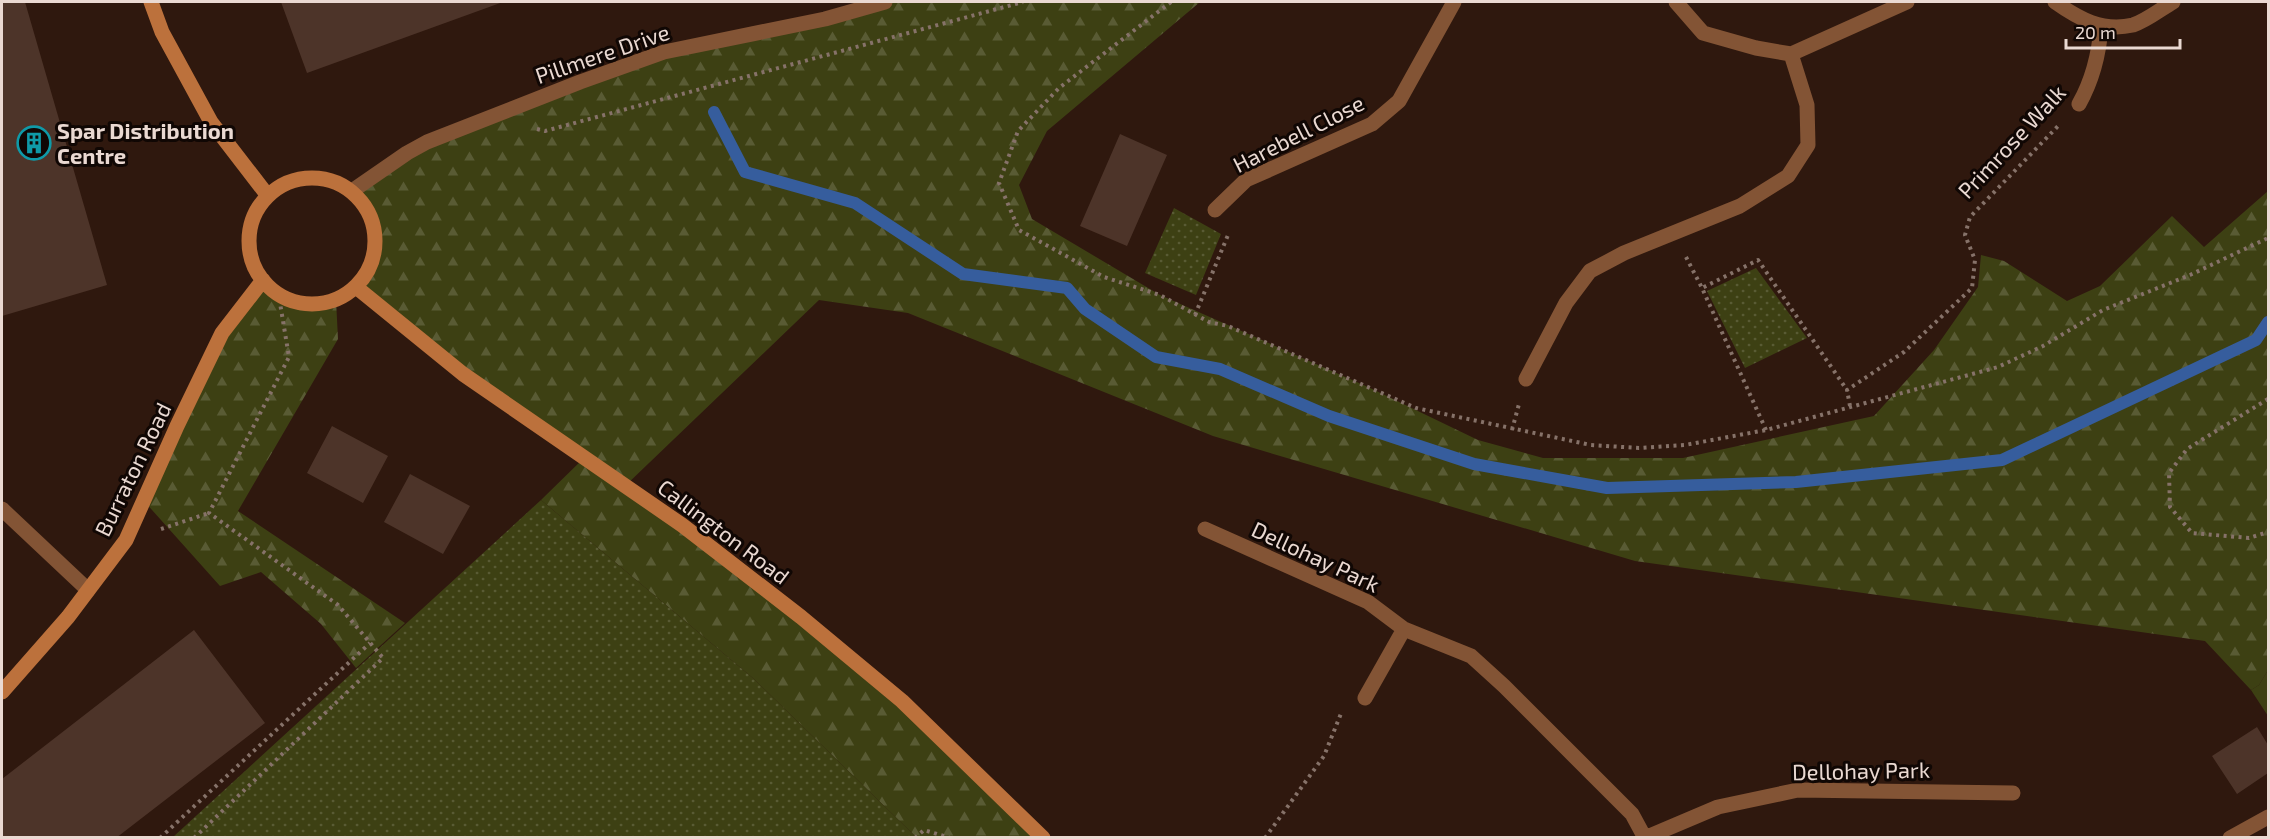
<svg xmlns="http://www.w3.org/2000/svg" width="2270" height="839" viewBox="0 0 2270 839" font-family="'Exo 2',sans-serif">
<defs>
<pattern id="forest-firs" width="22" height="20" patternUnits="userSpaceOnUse" patternTransform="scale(1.5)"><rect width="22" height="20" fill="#3d4013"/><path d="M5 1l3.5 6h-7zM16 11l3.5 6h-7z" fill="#595b34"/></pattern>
<pattern id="park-dots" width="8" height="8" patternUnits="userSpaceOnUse" patternTransform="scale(1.5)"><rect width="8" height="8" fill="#3d4013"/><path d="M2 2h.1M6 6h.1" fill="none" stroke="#595b34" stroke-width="1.8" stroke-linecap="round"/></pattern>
</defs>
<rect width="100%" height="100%" fill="#2f180e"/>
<!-- green -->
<path fill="#3d4013" d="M2268,670V716L2251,690L2259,685Z"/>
<!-- forest -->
<path fill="url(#forest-firs)" d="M884,2H1200L1047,131L1019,185L1032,219L1160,295L1368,387L1478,440L1543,458H1683L1874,416L1934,350L1978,287L1981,255L2004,261L2067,301L2100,286L2172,216L2204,247L2268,191V670L2259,685L2251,690L2205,641L1635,561L1213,436L908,313L819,300L625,486L801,617L1043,837H916L754,679L541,500L585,457L356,287L372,264L376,234L368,211L352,191L407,153L664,52Z
M263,280C288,305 301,306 336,300L338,339L238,511L405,623L356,668L321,624L261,572L220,586L144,501L225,328Z"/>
<!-- park -->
<path fill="url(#park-dots)" d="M1174,208L1221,234L1196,295L1145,273Z
M1756,268L1807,338L1745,368L1707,291Z
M541,500L754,679L916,837H173Z"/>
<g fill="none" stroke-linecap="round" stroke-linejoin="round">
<!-- stream -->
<path stroke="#365d9d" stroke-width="12" d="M714,112L745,172L855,203L963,274L1067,288L1085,309L1156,357L1220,369L1329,416L1474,464L1607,488L1796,482L2002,460L2256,340L2268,322"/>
</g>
<!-- building -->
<path fill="#4d3429" d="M2,2H25L107,285L2,316Z
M281,2H503L307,73Z
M1120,134L1167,155L1127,246L1080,226Z
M332,426L388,456L363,503L307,473Z
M410,474L470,506L443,554L384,522Z
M194,630L265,723L116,838H2V779Z
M2257,727L2268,745V773L2237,794L2212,756Z"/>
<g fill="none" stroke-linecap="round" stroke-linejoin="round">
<!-- path -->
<path stroke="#867269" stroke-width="4" stroke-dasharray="3 4.5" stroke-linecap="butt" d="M1171,2L1059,88L1018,131L999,183L1019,230L1104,277L1160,295L1209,322L1228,326L1416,408L1591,445L1639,448L1685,445L1766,430L1998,367L2043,346L2103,310L2190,275L2268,238
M537,129L545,131L1023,2
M1686,257L1702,288
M1195,315L1228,235
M2268,399L2187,449L2169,473L2170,507L2192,533L2249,538L2268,532
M1850,406L1847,390L1904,352L1972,288L1975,260L1965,235L1970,217L2060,124
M1512,430L1519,404
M1766,430L1702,288L1758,260L1847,390
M161,529L209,513
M160,838L370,643
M194,838L383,658L338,605L209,513L289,357L280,303
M915,838L924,830L950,838
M1265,838L1324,756L1342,711"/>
<!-- lane -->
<path stroke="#835435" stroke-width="15" d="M2,509L88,590"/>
<!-- street -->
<path stroke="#835435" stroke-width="15" d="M1676,2L1703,33L1756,48L1791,54L1907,2
M2055,2C2079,19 2102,32 2133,25C2146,21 2161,9 2173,2
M2079,104C2093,79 2099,55 2101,27
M352,191L407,153L427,142L580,82L664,52L825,19L885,2
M1215,210L1246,180L1372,124L1399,101L1454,2
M1526,379L1566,303L1590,271L1624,253L1740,206L1788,176L1808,145L1807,105L1791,54
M1205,529L1368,602L1404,629L1471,656L1504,686L1632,814L1645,838L1718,807L1798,790L2013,793
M1365,698L1404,629
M2230,838L2268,817"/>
<!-- secondary -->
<path stroke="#bc713c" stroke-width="15" d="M151,2L162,32L211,122L268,196
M249 241a63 63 0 1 1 126 0a63 63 0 1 1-126 0Z
M356,287L463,374L682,525L801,617L902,701L1043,838
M2,692L68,617L126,540L177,426L222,333L263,280"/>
</g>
<!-- icons -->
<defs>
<g id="building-ring" transform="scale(1.725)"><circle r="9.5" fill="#100704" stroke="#0f9aa8" stroke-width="1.5"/><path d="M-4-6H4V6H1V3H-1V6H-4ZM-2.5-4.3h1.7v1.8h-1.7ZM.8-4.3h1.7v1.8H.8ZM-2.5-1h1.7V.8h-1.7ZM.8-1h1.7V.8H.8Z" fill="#0f9aa8"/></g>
</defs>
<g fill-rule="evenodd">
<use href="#building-ring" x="34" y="143"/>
</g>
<g text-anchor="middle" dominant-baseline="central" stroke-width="6" stroke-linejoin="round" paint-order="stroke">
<!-- street labels -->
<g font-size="22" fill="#ead9d2" stroke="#100704">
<text transform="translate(602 53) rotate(-19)">Pillmere Drive</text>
<text transform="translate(1298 133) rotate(-27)">Harebell Close</text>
<text transform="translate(2011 141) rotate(-47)">Primrose Walk</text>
<text transform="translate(132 469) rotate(-64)">Burraton Road</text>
<text transform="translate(724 531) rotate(37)">Callington Road</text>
<text transform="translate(1316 556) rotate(25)">Dellohay Park</text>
<text transform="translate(1861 770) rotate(-1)">Dellohay Park</text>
</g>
<!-- poi labels -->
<g font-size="22" font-weight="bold" fill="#ead9d2" stroke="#100704" text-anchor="start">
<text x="57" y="130">Spar Distribution<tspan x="57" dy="25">Centre</tspan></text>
</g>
</g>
<!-- border -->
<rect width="2270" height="839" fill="none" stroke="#ead9d2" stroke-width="6"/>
<!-- scale -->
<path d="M2066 39v9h114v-9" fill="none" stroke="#ead9d2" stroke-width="3"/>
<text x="2075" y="39" font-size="18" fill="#ead9d2" stroke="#100704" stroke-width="4.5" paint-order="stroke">20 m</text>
</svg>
